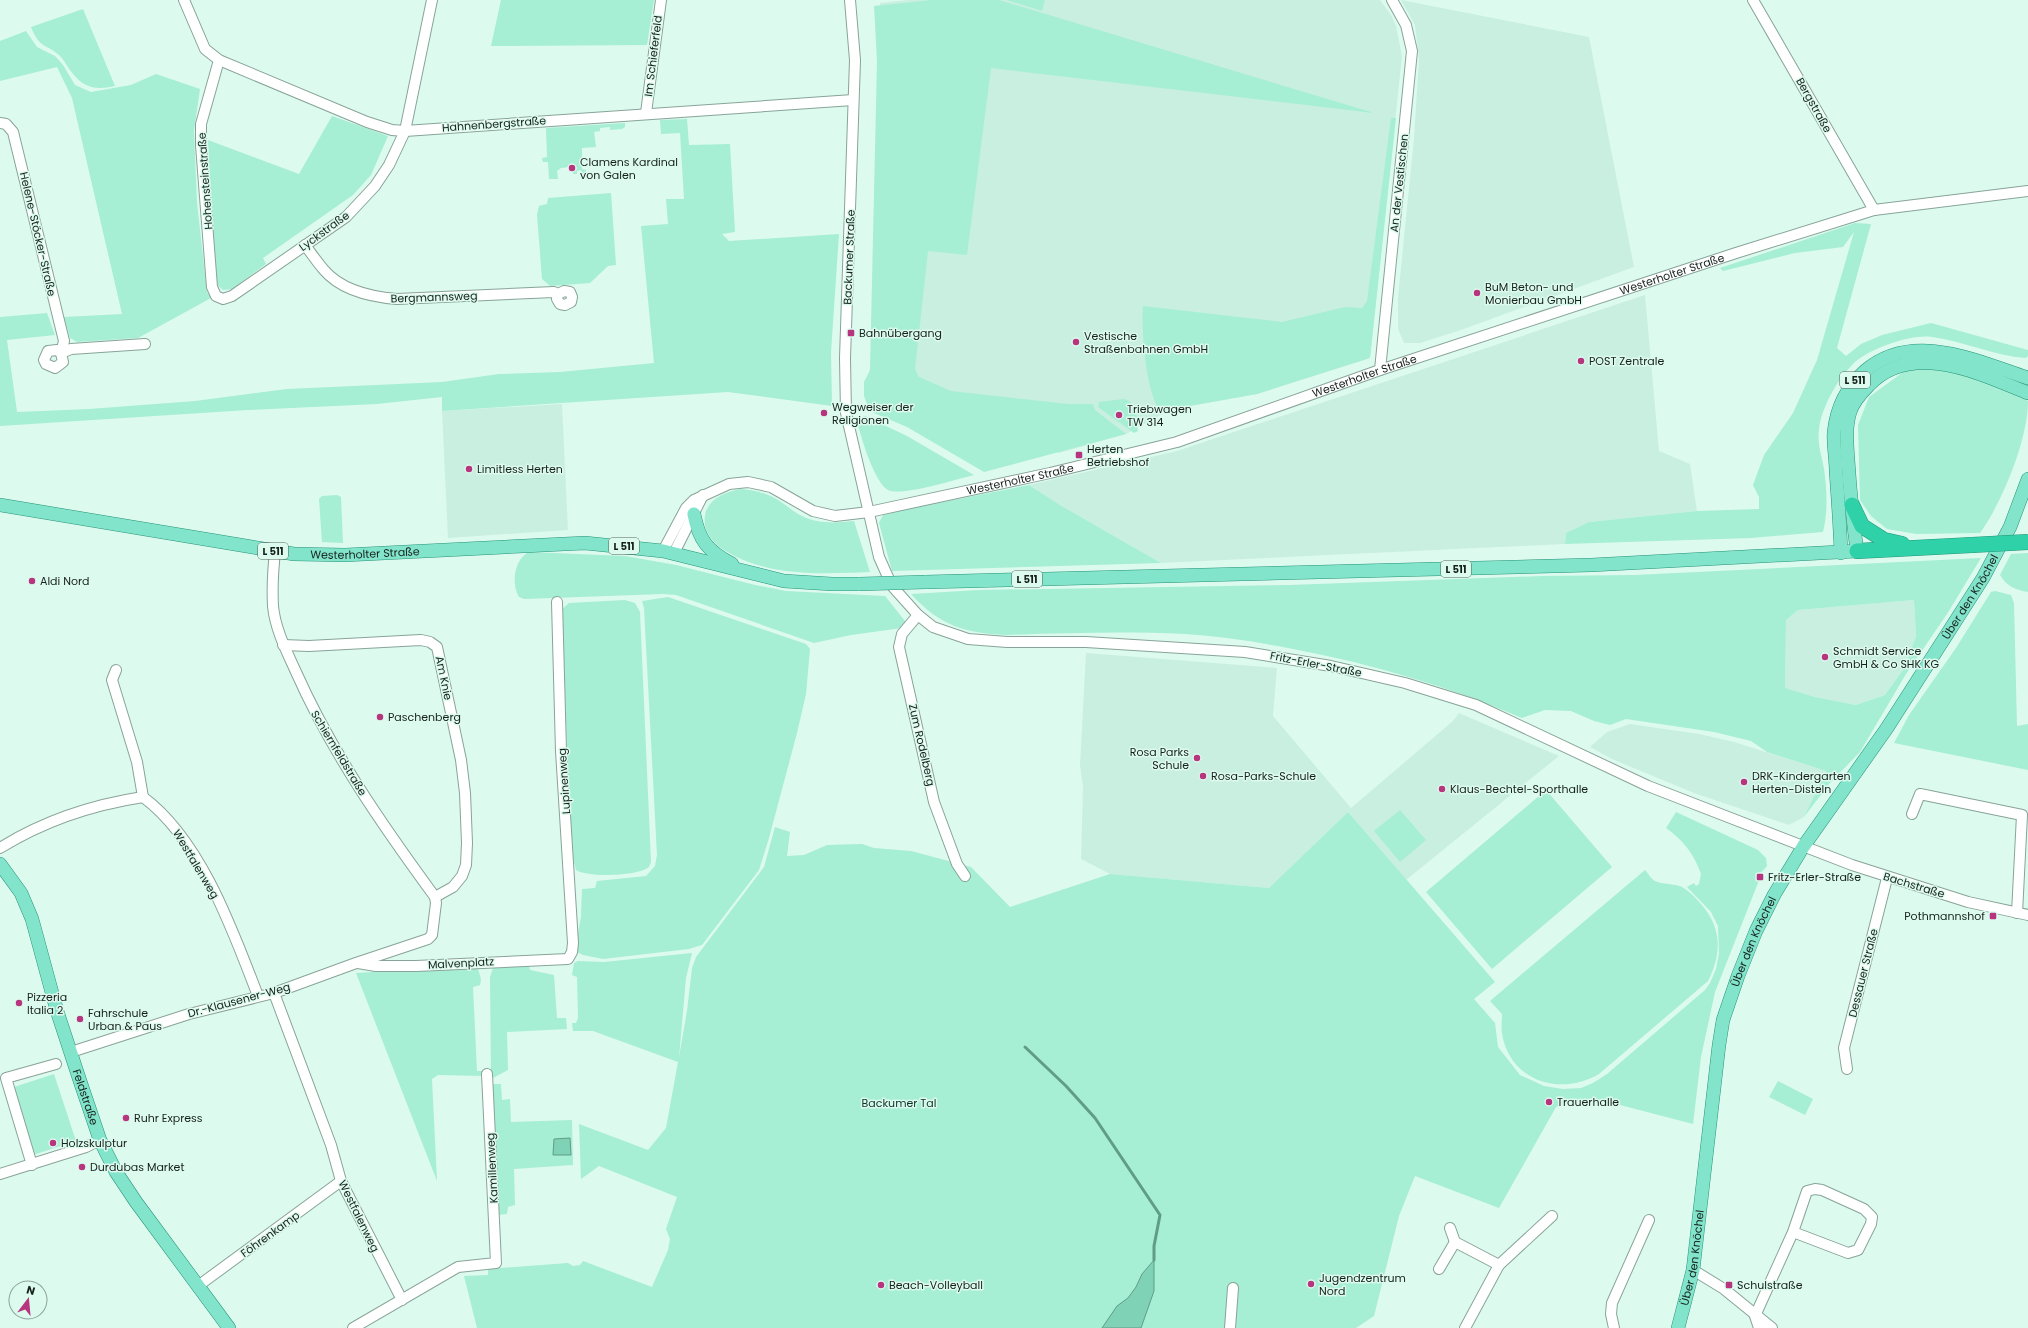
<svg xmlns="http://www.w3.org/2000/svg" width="2028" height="1328" viewBox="0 0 2028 1328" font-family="Poppins,sans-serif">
<rect width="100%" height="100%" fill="#ddfaef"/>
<!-- built -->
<path fill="#c9efe1" d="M909,0H1006L1042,11L1045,0H1380L1391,15L1396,26L1402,56L1370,358L1257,394L1172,409L1126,434L1059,453L875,383L885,45L880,3Z
M1401,0L1589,37L1634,267L1461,330L1420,343H1404L1398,329V298L1414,138L1419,59L1415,25Z
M1645,295L1659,451L1690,464L1697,511L1589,522L1566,533L1565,544L1161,563L1060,505L1029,485L1177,451Z
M562,404L568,530L448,538L442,411Z
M1914,600L1916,636L1905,667L1885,695L1856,705L1815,697L1785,688L1786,620L1798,610Z
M1086,653L1277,668L1273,716L1351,808L1453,721L1459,713L1559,756L1406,880L1348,812L1269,888L1110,874L1081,859L1083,787L1080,765Z
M1630,724L1699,734L1734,742L1826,771L1804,817L1789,825L1694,793L1612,759L1590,747L1607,732Z"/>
<!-- green -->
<path fill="#a6eed4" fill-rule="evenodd" d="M501,0H654L647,45L491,46Z
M932,0H999L1374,113L991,68L967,255L928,251L915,369L919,377L951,391L1068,404H1093L1095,410L1126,434L984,472L907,427L874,413L867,404L864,396V382L870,370L877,61L874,6Z
M1006,0H1045L1042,11Z
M83,9L115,86C94,91 82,87 70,70C67,66 64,60 61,57C47,43 40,50 31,27Z
M26,31L37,47L55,56L63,65L75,85L91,92L131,85L156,74L200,89L194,131L197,203L207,292L211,298L138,338L77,342L70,338L64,317L122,314L72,98L57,67L0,81V41Z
M332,116L388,136L371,175L353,195L263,258L266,264L232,289L223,290L215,283L208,140L299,174Z
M1391,118H1396L1370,358L1257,394L1173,409L1169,412L1158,408C1146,387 1141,331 1143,306L1282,322L1345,307L1362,308L1367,301Z
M687,119L689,145L730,144L735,232L722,234L729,241L839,234L831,352L832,406L728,392L442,411V397L377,404L248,410L0,426V317L47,313L55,335L7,340L17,412L89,409L195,401L287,389L442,382L499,374L560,372L654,363L641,226L668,224L666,199H684L680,133L661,134L660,120Z
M625,123V127L622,129L610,130V127L600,128V131L594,132L596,147L582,148V169L586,170V174H582L581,170L577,171V174H573V170L570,167L561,168L557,171L558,179H549L548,162H543L542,158L547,157L546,128Z
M611,193L616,265L608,266L590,283L550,286L542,279L537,215L539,206L547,204L548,198Z
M1855,223L1871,224L1837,348L1846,356L1861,344L1882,335L1931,323L2028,350V356L2026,358C1994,356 1964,341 1932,337C1911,334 1868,349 1853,364C1837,380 1821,408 1819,430C1817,444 1822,456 1824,469C1827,490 1828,512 1823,532L1751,538L1565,544L1566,533L1589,522L1697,511L1759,509V497L1753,485L1764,455L1793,413L1817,360L1854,232L1843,247L1795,253L1723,271L1720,268Z
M1940,367L2009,389L2028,401C2028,439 2003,501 1980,533L1916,534L1887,529L1871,516L1860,500L1858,425L1869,397L1906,370Z
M1123,399C1138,401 1137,419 1138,431L1134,433L1098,407L1099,402Z
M865,416L907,436L974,475C957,479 901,497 888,490C874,482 861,437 857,421Z
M1029,485L1060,505L1161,563L892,571L879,523L883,515L897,511Z
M740,489C757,490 770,494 784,504C790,508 795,513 802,516C818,524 836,523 854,521L870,572C821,574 767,577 724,550C710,541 701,528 706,511C712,497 726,492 740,489Z
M337,495L341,497L343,543L322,542L319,499L322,496Z
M529,552L625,556L676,565L755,585L786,591L885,596L905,621V625L902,628L851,635L814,643L676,595L663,594L524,599L519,597C511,584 514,559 529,552Z
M2028,553V592C2016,590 2006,586 2000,575L2011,554Z
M1981,558L1947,614L1906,674L1860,752L1829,784L1804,817L1826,771L1767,752L1751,741L1714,732L1626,719L1610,725L1594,721L1571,711L1545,710L1522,718C1448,686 1372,664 1293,649C1257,642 1221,636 1185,634C1126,631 1066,633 1006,635C965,633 940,626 911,594L979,590L1289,585L1542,576L1635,575ZM1914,600L1916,636L1905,667L1885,695L1856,705L1815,697L1785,688L1786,620L1798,610Z
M1995,591L2011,595L2014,603L2017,726L2028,724V770L1894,743L1909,715L1956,648L1991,592Z
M668,597L806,644L810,649L806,694L797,733L769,838L759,870L702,945L689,949L603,959L583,955L577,952V939L581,917L582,889L595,888L597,881L646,876L655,866L657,855L644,608L642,601Z
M625,600L635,603L640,612L651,862L649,867C638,876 588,878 576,870L572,854L561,610L569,603Z
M1546,790L1612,867L1492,969L1426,892Z
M1400,810L1426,840L1400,862L1374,831Z
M1348,812L1495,982L1474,999L1495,1023L1498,1047L1520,1075L1544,1086L1563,1089L1581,1088L1593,1083L1607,1074L1705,990L1710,983L1716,969L1719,953L1718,926L1711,912L1687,887L1694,883L1696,886L1699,884L1701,874C1694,854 1683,840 1666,828L1676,812L1758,850L1766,858L1767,866L1758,876L1760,878L1756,888L1715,992L1701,1057L1693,1124L1601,1100H1577L1556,1107L1499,1208L1415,1176L1399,1216L1374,1316L1356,1328H477L464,1276L488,1275V1269L568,1263L573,1266L580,1265L583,1261L652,1287L668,1250L670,1239L666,1229L677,1197L599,1166L581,1179L579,1124L648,1150L666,1128L678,1062L593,1031H573L572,1023H576L578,1018L577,977L572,975L574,963L578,961L604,962L692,953L686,978L679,1057L687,1011L692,968L696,957L764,867L775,827L790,832L787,856L804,855L827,845L862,844L874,848L911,851L971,867L1010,907L1110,874L1269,888Z
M1645,870C1648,873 1651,879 1655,881C1663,885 1674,883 1682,887C1689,891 1696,898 1701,904C1722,928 1722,953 1708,981L1599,1074C1560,1097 1509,1081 1502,1033C1501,1027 1502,1020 1502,1014L1490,1001Z
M529,964L530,970L554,975L557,1018H566L567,1029L507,1032L508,1070L491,1079L490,977L493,968L499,965Z
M469,966L478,969L481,979L480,985L473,987L477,1071H484L485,1076L438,1075L432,1079L437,1181L356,973Z
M54,1074L76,1141L33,1155L11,1088Z
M1778,1081L1813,1099L1805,1115L1769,1097Z
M492,1084H501L502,1100L510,1099L511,1122L572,1120L573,1165L514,1169L515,1205L508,1207L507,1214L498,1215Z"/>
<!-- water -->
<path fill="#7fd2b6" stroke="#609d88" d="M570,1138L571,1155H553L554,1139Z
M1154,1260V1291L1141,1328H1102L1117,1306L1128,1298L1136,1287L1142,1274Z"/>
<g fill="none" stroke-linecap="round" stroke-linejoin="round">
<!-- stream -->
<path stroke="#609d88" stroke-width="3" d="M1025,1047L1066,1086L1095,1118L1160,1215L1154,1246V1260"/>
<!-- minor casing -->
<g stroke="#88a499" stroke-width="12">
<g id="minor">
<path d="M184,0L205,49L219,60L367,122L392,130L405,131L853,100"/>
<path d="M850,0L855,60L845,358L846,413L879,557L892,586L918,615L933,627L968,639L1007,642H1086L1245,652L1331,666L1405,683L1476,705L1648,786L1852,865L1968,902L2028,915"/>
<path d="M1753,0L1874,210"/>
<path d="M219,60L201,124V145L212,287L216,296L223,299L232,296L346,217L375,186L389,165L405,131L432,0"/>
<path d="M646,113L661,0"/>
<path d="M0,123L6,124L13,132L64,341L61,353L63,362L55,368L46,364L44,360L48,351L57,350L61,353"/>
<path d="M305,245C311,253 317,262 324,270C341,290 372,297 397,299L554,292L558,294L557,299L560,304L565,305L571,302L572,297L570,292L564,291L558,294"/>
<path d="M61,353L71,349L145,344"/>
<path d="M1380,370L1412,51L1406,25L1392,0"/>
<path id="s1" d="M663,551L686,508L694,500L729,484L748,482L771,487L813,511L835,516L869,512L1050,473L1177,442L1380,370L1736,253L1874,210L2028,191"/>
<path d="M674,553L703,495"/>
<path d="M918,615L902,634L899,647L934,802L957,864L965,876"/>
<path d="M283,645L309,646L421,640L430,642L437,647L461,760L465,793L467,843L466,865L462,876L453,887L435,897"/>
<path d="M116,670L112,680L137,762L143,797C201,840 233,931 258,996"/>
<path d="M1912,814L1920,794L2022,815L2017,913"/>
<path d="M0,848C45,820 91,805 143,797"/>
<path d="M358,963L376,966H416L568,959L572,952L573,943L561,751L557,602"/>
<path d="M274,993L331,1145L341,1181L402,1300"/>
<path d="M71,1052L189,1014L274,993L356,963L428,939L432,935L436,903L435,897C383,826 332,753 296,672C287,652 275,629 273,606C272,588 273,570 275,552"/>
<path d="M1847,1069L1844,1048L1887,878"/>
<path d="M32,1165L6,1078L56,1064"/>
<path d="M0,1174L86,1147L100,1140"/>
<path d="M1450,1228L1455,1242L1499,1265"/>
<path d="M1439,1269L1455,1242"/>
<path d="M1693,1270L1724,1289L1772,1328"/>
<path d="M198,1286L341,1181"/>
<path d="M353,1328L458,1267L496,1263L487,1074"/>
<path d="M1230,1328L1233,1288"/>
<path d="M1465,1328L1499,1265L1552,1216"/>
<path d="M1614,1328L1611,1314L1612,1303L1649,1220"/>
<path d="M1759,1328L1755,1316L1793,1232L1807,1191L1815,1189L1822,1190L1864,1209L1872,1217L1871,1224L1858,1250L1848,1253L1793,1232"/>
</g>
</g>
<!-- major casing -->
<g stroke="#269477" stroke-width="14">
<g id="major">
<path id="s2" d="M0,505L294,554L345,555L585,543L663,551L784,581L832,584H860"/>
<path d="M694,514C699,541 708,551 732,564"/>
<path d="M1841,553C1840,525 1838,498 1836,471C1836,458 1833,444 1834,432C1837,407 1846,388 1865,371C1912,330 1977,361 2028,378"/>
<path d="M925,582L1591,565L1857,551C1853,521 1850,491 1848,460C1847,445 1845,428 1850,412C1853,402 1862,392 1869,385C1912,340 1981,374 2028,393"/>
<path id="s3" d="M0,864L21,893L32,919L57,1011L80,1081L100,1140L116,1172L136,1202L229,1328"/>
<path id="s4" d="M1678,1328L1693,1270L1719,1045L1723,1020L1738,976L1756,931L1774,895L1803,847L1887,728L1983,578L2010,527L2028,479"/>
</g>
</g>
<!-- highway casing -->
<g stroke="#269477" stroke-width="16">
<path id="highway" d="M1852,505L1862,526L1884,540L1902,544
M1857,551L1972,545"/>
</g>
<!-- minor -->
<use href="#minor" stroke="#fff" stroke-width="10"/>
<!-- major -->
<use href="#major" stroke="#82e4cb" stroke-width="13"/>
<!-- highway -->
<use href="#highway" stroke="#2fd2a8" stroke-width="15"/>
<!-- major-bridge casing -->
<g stroke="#269477" stroke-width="14" stroke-linecap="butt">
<path id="major-bridge" d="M860,584L925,582"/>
</g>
<!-- highway-bridge casing -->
<g stroke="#269477" stroke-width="16" stroke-linecap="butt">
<path id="highway-bridge" d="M1972,545L2028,542"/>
</g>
<!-- major-bridge -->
<use href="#major-bridge" stroke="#82e4cb" stroke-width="13"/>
<!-- highway-bridge -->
<use href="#highway-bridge" stroke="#2fd2a8" stroke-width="15"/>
</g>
<!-- markers -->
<g fill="#b7357e" stroke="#ddfaef" stroke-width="1.5">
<circle cx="572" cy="168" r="4"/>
<circle cx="1477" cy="293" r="4"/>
<rect x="847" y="329" width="8" height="8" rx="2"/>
<circle cx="1076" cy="342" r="4"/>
<circle cx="1581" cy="361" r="4"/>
<circle cx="824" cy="413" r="4"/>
<circle cx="1119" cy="415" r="4"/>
<rect x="1075" y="451" width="8" height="8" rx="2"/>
<circle cx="469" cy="469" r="4"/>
<circle cx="32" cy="581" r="4"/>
<circle cx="1825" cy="657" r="4"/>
<circle cx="380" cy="717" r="4"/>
<circle cx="1197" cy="758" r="4"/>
<circle cx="1203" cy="776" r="4"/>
<circle cx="1744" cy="782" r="4"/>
<circle cx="1442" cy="789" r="4"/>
<rect x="1756" y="873" width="8" height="8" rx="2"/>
<rect x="1989" y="912" width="8" height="8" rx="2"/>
<circle cx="19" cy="1003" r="4"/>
<circle cx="80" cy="1019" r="4"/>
<circle cx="1549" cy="1102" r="4"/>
<circle cx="126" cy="1118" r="4"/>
<circle cx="53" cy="1143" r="4"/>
<circle cx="82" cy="1167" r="4"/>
<circle cx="1311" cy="1284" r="4"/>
<circle cx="881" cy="1285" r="4"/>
<rect x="1725" y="1281" width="8" height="8" rx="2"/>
</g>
<g text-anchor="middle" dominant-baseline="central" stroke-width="3" stroke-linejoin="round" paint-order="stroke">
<!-- shield labels -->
<g fill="#ddfaef" stroke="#52625c" stroke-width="1">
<rect x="1840" y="372" width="30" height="16" rx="3"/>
<rect x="609" y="538" width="30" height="16" rx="3"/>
<rect x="258" y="543" width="30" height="16" rx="3"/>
<rect x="1441" y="561" width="30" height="16" rx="3"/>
<rect x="1012" y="571" width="30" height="16" rx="3"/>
</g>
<g font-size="10" font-weight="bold" fill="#16211d">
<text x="1855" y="380">L 511</text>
<text x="624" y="546">L 511</text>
<text x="273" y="551">L 511</text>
<text x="1456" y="569">L 511</text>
<text x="1027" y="579">L 511</text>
</g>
<!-- street labels -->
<g font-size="11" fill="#16211d" stroke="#ddfaef">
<text transform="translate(653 56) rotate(-83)">Im Schieferfeld</text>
<text transform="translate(1814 105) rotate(61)">Bergstraße</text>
<text transform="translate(494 124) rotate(-4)">Hahnenbergstraße</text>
<text transform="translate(205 181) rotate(-94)">Hohensteinstraße</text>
<text transform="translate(1399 183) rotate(-84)">An der Vestischen</text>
<text transform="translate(324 231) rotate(-36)">Lyckstraße</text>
<text transform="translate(38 234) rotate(77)">Helene-Stöcker-Straße</text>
<text transform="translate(849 257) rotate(-88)">Backumer Straße</text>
<text stroke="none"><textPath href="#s1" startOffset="1085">Westerholter Straße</textPath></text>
<text transform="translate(434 297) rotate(-2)">Bergmannsweg</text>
<text stroke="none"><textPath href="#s1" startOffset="761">Westerholter Straße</textPath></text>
<text stroke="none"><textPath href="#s1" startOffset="401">Westerholter Straße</textPath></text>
<text stroke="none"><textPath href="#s2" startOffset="369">Westerholter Straße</textPath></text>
<text stroke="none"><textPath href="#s4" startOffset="804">Über den Knöchel</textPath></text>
<text transform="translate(1316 664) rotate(11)">Fritz-Erler-Straße</text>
<text transform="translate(444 678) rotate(78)">Am Knie</text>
<text transform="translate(922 745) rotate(77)">Zum Rodelberg</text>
<text transform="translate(339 753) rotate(59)">Schiernfeldstraße</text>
<text transform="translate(564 781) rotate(-94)">Lupinenweg</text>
<text transform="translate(196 864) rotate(59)">Westfalenweg</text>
<text transform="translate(1914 885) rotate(17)">Bachstraße</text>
<text stroke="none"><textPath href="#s4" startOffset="396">Über den Knöchel</textPath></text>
<text transform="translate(461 963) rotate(-3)">Malvenplatz</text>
<text transform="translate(1863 973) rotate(-76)">Dessauer Straße</text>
<text transform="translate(239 1000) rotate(-15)">Dr.-Klausener-Weg</text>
<text stroke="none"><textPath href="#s3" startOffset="250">Feldstraße</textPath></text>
<text transform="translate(492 1168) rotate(-93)">Kamillenweg</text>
<text transform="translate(359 1216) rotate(64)">Westfalenweg</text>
<text transform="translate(270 1234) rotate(-36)">Föhrenkamp</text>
<text stroke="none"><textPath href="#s4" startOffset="72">Über den Knöchel</textPath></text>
</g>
<!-- poi labels -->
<g font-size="11" fill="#16211d" stroke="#ddfaef" text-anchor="start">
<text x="580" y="162">Clamens Kardinal<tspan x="580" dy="13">von Galen</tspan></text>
<text x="1485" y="287">BuM Beton- und<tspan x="1485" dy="13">Monierbau GmbH</tspan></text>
<text x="859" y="333">Bahnübergang</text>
<text x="1084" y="336">Vestische<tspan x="1084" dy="13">Straßenbahnen GmbH</tspan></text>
<text x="1589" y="361">POST Zentrale</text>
<text x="832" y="407">Wegweiser der<tspan x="832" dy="13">Religionen</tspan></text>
<text x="1127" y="409">Triebwagen<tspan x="1127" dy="13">TW 314</tspan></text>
<text x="1087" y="449">Herten<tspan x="1087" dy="13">Betriebshof</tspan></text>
<text x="477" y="469">Limitless Herten</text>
<text x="40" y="581">Aldi Nord</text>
<text x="1833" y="651">Schmidt Service<tspan x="1833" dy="13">GmbH &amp; Co SHK KG</tspan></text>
<text x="388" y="717">Paschenberg</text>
<text x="1189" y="752" text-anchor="end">Rosa Parks<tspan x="1189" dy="13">Schule</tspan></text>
<text x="1211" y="776">Rosa-Parks-Schule</text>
<text x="1752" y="776">DRK-Kindergarten<tspan x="1752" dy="13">Herten-Disteln</tspan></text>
<text x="1450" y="789">Klaus-Bechtel-Sporthalle</text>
<text x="1768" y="877">Fritz-Erler-Straße</text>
<text x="1985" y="916" text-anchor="end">Pothmannshof</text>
<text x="27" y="997">Pizzeria<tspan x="27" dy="13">Italia 2</tspan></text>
<text x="88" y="1013">Fahrschule<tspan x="88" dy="13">Urban &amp; Paus</tspan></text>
<text x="1557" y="1102">Trauerhalle</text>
<text x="134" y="1118">Ruhr Express</text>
<text x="61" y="1143">Holzskulptur</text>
<text x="90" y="1167">Durdubas Market</text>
<text x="1319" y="1278">Jugendzentrum<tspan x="1319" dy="13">Nord</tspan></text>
<text x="889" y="1285">Beach-Volleyball</text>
<text x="1737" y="1285">Schulstraße</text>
</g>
<!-- park labels -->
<g font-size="11" fill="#0c3328" stroke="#ddfaef">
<text x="899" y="1103">Backumer Tal</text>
</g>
</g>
<!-- north arrow -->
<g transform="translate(28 1300) rotate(16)"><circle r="19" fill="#ddfaef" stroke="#8da39b"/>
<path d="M0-3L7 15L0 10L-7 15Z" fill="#b7357e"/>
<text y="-6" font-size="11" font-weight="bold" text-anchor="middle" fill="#16211d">N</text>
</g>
</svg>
